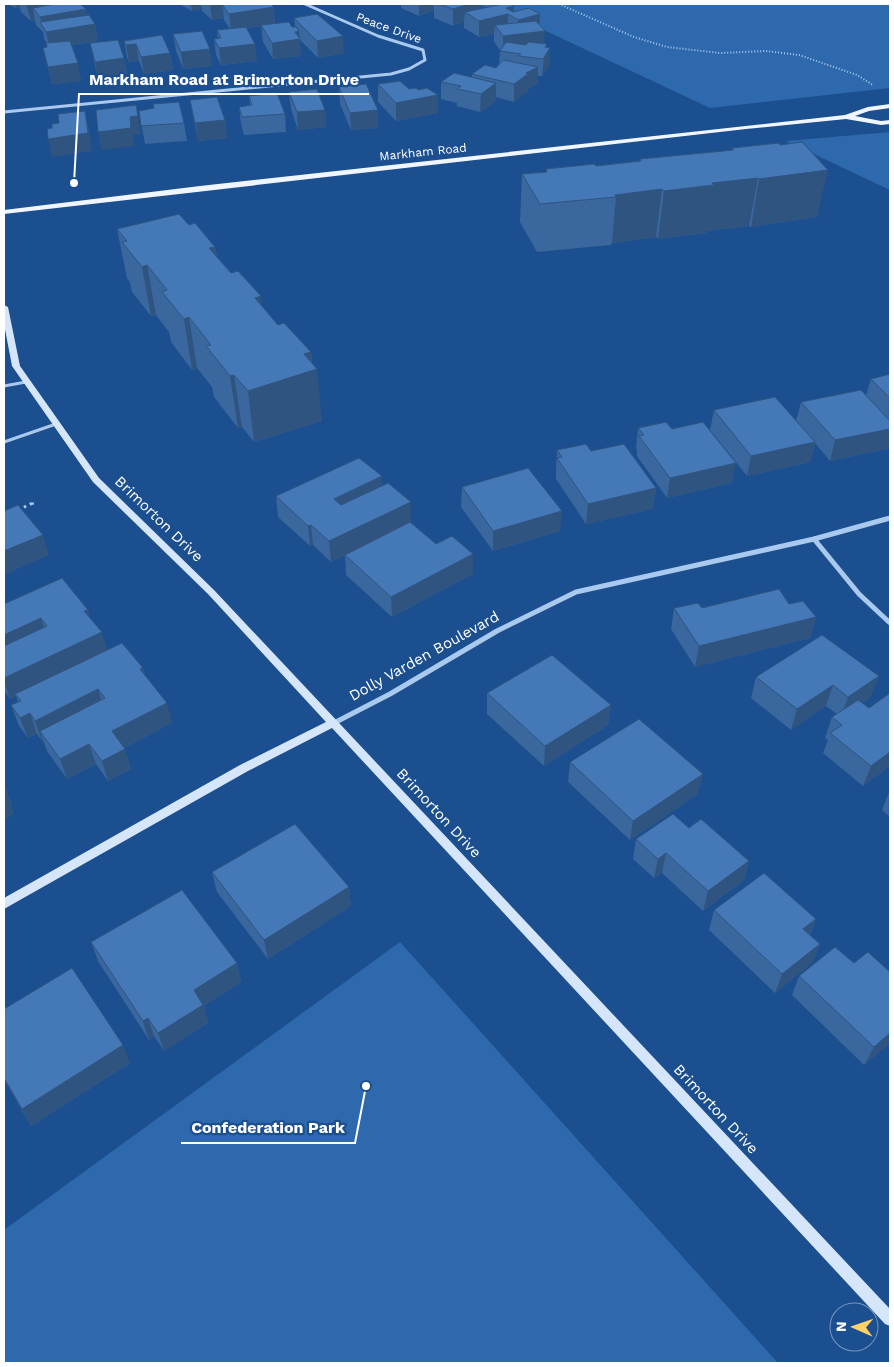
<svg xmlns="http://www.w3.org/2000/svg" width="894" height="1367" viewBox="0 0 894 1367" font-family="'Work Sans',sans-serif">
<rect width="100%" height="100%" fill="#1b4f8f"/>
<!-- green -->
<path fill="#2e69ad" d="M478,4H890V88L710,108L546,31Z
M890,132V190L786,141Z
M400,942L778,1363H4V1230Z"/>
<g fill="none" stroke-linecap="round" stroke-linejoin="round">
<!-- path-far2 -->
<path stroke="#a9c9ee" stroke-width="2" stroke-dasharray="1 2" stroke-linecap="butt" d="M559,4L634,37L667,47L720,53L766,51L799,55L857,75L873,85"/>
<!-- path-far1 -->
<path stroke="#a9c9ee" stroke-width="2.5" stroke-dasharray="2 3" stroke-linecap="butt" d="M32,504L36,502"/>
<!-- path -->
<path stroke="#a9c9ee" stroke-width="3" stroke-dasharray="2.5 4" stroke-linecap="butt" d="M18,510L35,502"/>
<!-- lane -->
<path stroke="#a9c9ee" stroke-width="3" d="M4,386L26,382
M4,442L56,424"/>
<!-- street-far1 -->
<path stroke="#a9c9ee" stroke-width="3" d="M4,112L391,74L409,69L425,60L423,50L378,36L305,4"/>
<!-- street -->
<path stroke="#a9c9ee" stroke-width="5" d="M814,539L859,594L890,623
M334,723L390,694L497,631L576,592L814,539L890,518"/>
<!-- secondary -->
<path fill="#d6e6fa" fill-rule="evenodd" d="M4,305L8,307L20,366L99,478L214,590L890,1309V1326L885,1324L332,728L248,771L4,909V898L240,765L326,722L208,594L93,482L12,366L4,324Z"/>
<!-- primary -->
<path fill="#f0f6ff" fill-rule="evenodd" d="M890,104V108L869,111L855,116L881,121L890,120V124L881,125L846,119L746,129L4,214V210L200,186L845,115L868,107Z"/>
</g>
<!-- wall -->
<path fill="#3a679d" d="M7,4H80L87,15L95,24L98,41L72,45L81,81L52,84L43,48L47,47V43L44,39L43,32L36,25L35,20L31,21L21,12L20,7L16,8Z
M179,4H271L274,7L275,23L292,27H295L294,18L344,53L318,58L299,39L301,56L273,59L263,42L261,26L246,28L257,61L221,65L216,55L214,39L218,38L217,30L230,29L224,20V18L212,20L202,11V9L192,11Z
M401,4H483V8L514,6V11L540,14L539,25L544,44L546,47L550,65L542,76H538V84L528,89V91L514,102L496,97V101L480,112L457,106V103L441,99V82L472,77V74L496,68L499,64L500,51V50L494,42V34L479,37L464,28V22L453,26L434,18V10L419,16L401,8Z
M173,34L212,66L183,69L176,51Z
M124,41L170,53L173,70L144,74L139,61L129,62L127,58Z
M90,43L124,58L127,76L98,79Z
M378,84L438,113L396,121L378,102Z
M339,87L378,128L351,130L340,104Z
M289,92L325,110L326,127L298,130L291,109Z
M249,96L285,114L286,132L244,135L241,124L239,107L250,105Z
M190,100L225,120L227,138L198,141L193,117Z
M139,111L184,123L187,141L145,144Z
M732,148L817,217L751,227L749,226L707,231V233L658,239L656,237L612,243L611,245L537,252L520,222L522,174L546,172V169L596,166L639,161L640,159L731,151Z
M189,225L215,247L217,257L278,325L311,352L312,363L322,421L254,442L242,427L238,428L214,397L212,387L197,368L192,370L171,342L169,332L156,315L151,316L132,292L130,283L127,278L117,229Z
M890,374V448L830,461L815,443L810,462L747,476L710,430L714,410L796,421L801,402L866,395L871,379Z
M638,428L672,429L732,483L667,498L637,456V450L636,448Z
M557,450L591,451L656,488L653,509L586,524L556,479V470Z
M382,476V486L411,522L410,523L436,544L473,554V574L392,617L346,575L345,555L331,562L313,545L310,546L278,517L276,496Z
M462,487L560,531L493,551L461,507Z
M4,604L88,610L90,619L107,650L143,668L145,675L172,723L124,748L131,769L108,781L96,764L67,779L47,751L43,740L42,741L37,734L28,738L19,726L11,705L18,702L16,696L10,699L4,690Z
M789,604L816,617L810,638L695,667L671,629L674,608Z
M822,635L871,697L862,703L869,708L890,693V766L863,786L823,753L828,740L825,738L832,717L837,714L826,706L791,730L751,698L756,677Z
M487,693L611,705L608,725L544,766L487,714Z
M570,762L698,794L630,840L568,782Z
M890,790V817L882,810Z
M689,828L749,861L744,880L703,911L662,873L654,878L633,859L636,839Z
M212,872L349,887L351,906L268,959L217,892Z
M714,910L816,919L810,935L820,944L812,963L775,993L709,930Z
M91,942L237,963L241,982L204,1006L208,1023L164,1051L154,1036L149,1040L98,961Z
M854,963L890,972V1043L864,1065L792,995L799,976Z
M4,1009L130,1063L31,1126L4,1079Z"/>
<!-- shaded-wall -->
<path fill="#305480" d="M15,4H19L20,7L16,8Z
M26,4H54L56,14L86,9L89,25L95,24L98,41L50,48L46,32L42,25L40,17L33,8L35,20L31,21Z
M191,4H201L202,9L192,11Z
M210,4H250L274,7L275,24L231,30L229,14L223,5L224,18L212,20Z
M419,4H434V10L419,16Z
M469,4H483L482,15L465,12L464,22L453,26V9Z
M514,6V17L508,14V31L495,25L494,34L479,37V21L506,8Z
M540,14L539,31H545L544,48L503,51V36L517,34L518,20Z
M299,31L301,56L273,59L272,43L295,32Z
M343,36L344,53L318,58L317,41Z
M136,44L139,61L129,62L126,45Z
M255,44L257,61L221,65L219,48Z
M547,44L546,55L550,48V65L542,76L545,47Z
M210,49L212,66L183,69L181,52Z
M170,53L173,70L144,74L141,57Z
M124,58L127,76L98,79L95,62Z
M78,63L81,81L52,84L48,67Z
M538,67V84L528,89V91L514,102V84L526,73Z
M496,83V101L480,112L481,94Z
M438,95V113L396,121V103Z
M136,105L141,134L133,135L135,146L101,150L98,132L130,117Z
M325,110L326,127L298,130L297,112Z
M378,110V128L351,130L350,113Z
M85,111L89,129L92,151L52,157L48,139Z
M225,120L227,138L198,141L195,123Z
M828,170L817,217L751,227L759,179Z
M758,178L749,226L707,231V233L658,239L664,191L712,183Z
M662,189L656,237L612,243L616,197L615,195Z
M215,247L222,296L209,248Z
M147,265L156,315L151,316L142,267Z
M261,296L267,347L255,298Z
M189,317L197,368L192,370L184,319Z
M311,352L312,371L317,369L322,421L254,442L248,391L304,354Z
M234,375L242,427L238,428L230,376Z
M890,429V448L830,461L835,440Z
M815,442L810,462L747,476L751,456Z
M736,463L732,483L667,498L670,478Z
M382,476V497L335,520L334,499Z
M656,488L653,509L586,524L588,504Z
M411,502V522L331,562L329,541Z
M562,511L560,531L493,551V531Z
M311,525L313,545L310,546L308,526Z
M43,535L49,555L4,575V551Z
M473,554V574L392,617L391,597Z
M88,610L94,630L84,611Z
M816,617L810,638L695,667L699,646Z
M41,618L48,639L4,659V635Z
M102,632L108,653L15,694L16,696L10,699L4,682V678Z
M143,668L148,688L140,669Z
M879,676L871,697L841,717L848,697Z
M833,685L826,706L791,730L797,709Z
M98,689L104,710L40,731L43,740L42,741L35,721Z
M167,703L172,723L118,751L112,731Z
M611,705L608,725L544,766L545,746Z
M30,713L37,734L28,738L20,718Z
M89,744L96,764L67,779L60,759Z
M125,749L131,769L108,781L102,761Z
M890,752V766L863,786L871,766Z
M703,774L698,794L630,840L633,821Z
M5,786L13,806L11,807L14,814L4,820V787Z
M666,853L662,873L654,878L658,859Z
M749,861L744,880L703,911L708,891Z
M349,887L351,906L268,959L264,940Z
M816,919L808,938L803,929Z
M820,944L812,963L775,993L782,974Z
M237,963L241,982L204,1006L208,1023L164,1051L158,1033L194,990Z
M148,1018L154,1036L149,1040L143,1021Z
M890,1033V1043L864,1065L874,1047Z
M123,1045L130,1063L31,1126L22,1109Z"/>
<!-- building -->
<path fill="#4478b7" stroke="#305480" d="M55,4H80L86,9L40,17L33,8Z
M222,4H271L274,7L229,14Z
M439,4H469L453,9Z
M503,4H511L514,6L506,8L513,12L529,8L540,14L518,20L508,14L479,21L465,12Z
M317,14L343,36L317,41L294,18Z
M89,15L95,24L46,32L40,22Z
M536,21L545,31L503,36L495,25Z
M289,22L292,27H296L299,31L295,32L300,39L272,43L261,25Z
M246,27L255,44L219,48L214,39L221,38L217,30Z
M202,31L210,49L181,52L173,34Z
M162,35L170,53L141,57L136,44L126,45L124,41Z
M118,40L124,58L95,62L90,43Z
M70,41L78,63L48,67L43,48L47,47L46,43Z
M506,42L526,45L528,42L547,44L545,47L550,48L543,59L519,56L521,54L500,51Z
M503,60L538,67L526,73L528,74L514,84L472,74L485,65L496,68Z
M454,73L496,83L481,94L457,89L461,86L441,82Z
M400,81L409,89L416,88L418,90L427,88L438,95L396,103L378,84Z
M366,84L378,110L350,113L339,87Z
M317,89L325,110L297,112L289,92Z
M277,93L285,114L242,117L239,107L252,105L249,96Z
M217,97L225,120L195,123L190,100Z
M179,102L184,123L141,126L139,111L154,108L153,104Z
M136,105L138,116L130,117L131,128L98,132L96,110Z
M85,111L88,133L48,139L47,129L52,128V124L59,123L58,114Z
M802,142L828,170L759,179L758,178L712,183L714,185L664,191L662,189L615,195L616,197L540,204L522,174L547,172L546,169L594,164L596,166L641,161L640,159L734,150L732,148L779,143L780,145Z
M179,214L189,225L195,223L215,247L209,248L231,273L238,271L261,296L255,298L278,325L284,323L311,352L304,354L317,369L248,391L234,375L230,376L206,346L211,345L189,317L184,319L162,292L167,290L147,265L142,267L122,242L127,241L117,229Z
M890,374V398L871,379Z
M861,390L890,421V429L835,440L801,402Z
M775,397L815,442L751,456L714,410Z
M666,422L672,429L703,422L736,463L670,478L639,436L644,435L638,428Z
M586,444L591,451L624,444L656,488L588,504L557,458L562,457L557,450Z
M359,458L382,476L334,499L341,505L388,483L411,502L329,541L311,525L308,526L276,496Z
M528,468L562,511L493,531L462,487Z
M18,505L43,535L4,551V511Z
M410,522L436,544L452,536L473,554L391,597L345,555Z
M62,578L88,610L84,611L102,632L4,678V646L47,626L41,618L4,635V604Z
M779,589L789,604L803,601L816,617L699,646L674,608L698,603L702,608Z
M822,635L879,676L848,697L833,685L797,709L756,677Z
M122,643L143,668L140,669L167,703L112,731L125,749L102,761L89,744L60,759L40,731L105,698L98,689L35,721L30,713L20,718L11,705L21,701L15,694Z
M552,655L611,705L545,746L487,693Z
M890,693V752L871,766L830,733L842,725L832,717L858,700L869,708Z
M639,719L703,774L633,821L570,762Z
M673,814L689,828L701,819L749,861L708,891L666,853L658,859L636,839Z
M295,824L349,887L264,940L212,872Z
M764,873L816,919L803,929L820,944L782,974L714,910Z
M182,890L237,963L194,990L203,1005L158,1033L148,1018L143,1021L91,942Z
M835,947L854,963L868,952L890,972V1033L874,1047L799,976Z
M72,968L123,1045L22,1109L4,1078V1009Z"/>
<g text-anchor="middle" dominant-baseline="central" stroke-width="4.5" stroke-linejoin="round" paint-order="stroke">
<!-- far-street labels -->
<g font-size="12" fill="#fff" stroke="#1b4f8f">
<text transform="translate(389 28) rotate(20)">Peace Drive</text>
<text transform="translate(423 152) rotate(-6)">Markham Road</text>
</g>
<!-- street labels -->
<g font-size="15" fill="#fff" stroke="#1b4f8f">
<text transform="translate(159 519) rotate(44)">Brimorton Drive</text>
<text transform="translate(424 656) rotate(-29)">Dolly Varden Boulevard</text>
<text transform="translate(439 813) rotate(47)">Brimorton Drive</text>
<text transform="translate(716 1109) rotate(47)">Brimorton Drive</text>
</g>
</g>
<!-- callouts -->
<path fill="none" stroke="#fff" stroke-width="2" d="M74 183L79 94H369M366 1086L355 1143H181"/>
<g fill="#fff" stroke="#1b4f8f" stroke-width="2">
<circle cx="74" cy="183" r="5"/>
<circle cx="366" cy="1086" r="5"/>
</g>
<g font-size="16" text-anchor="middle" font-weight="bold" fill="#fff" stroke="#1b4f8f" stroke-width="4.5" stroke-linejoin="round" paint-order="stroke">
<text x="224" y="85">Markham Road at Brimorton Drive</text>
<text x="268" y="1133">Confederation Park</text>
</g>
<!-- border -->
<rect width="894" height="1367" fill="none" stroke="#ffffff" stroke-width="10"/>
<!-- north arrow -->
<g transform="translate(854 1327) rotate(272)"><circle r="24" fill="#1b4f8f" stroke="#7695bc"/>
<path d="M0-4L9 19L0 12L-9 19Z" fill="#ffd166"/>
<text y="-8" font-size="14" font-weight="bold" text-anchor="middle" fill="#ffffff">N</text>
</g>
</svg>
